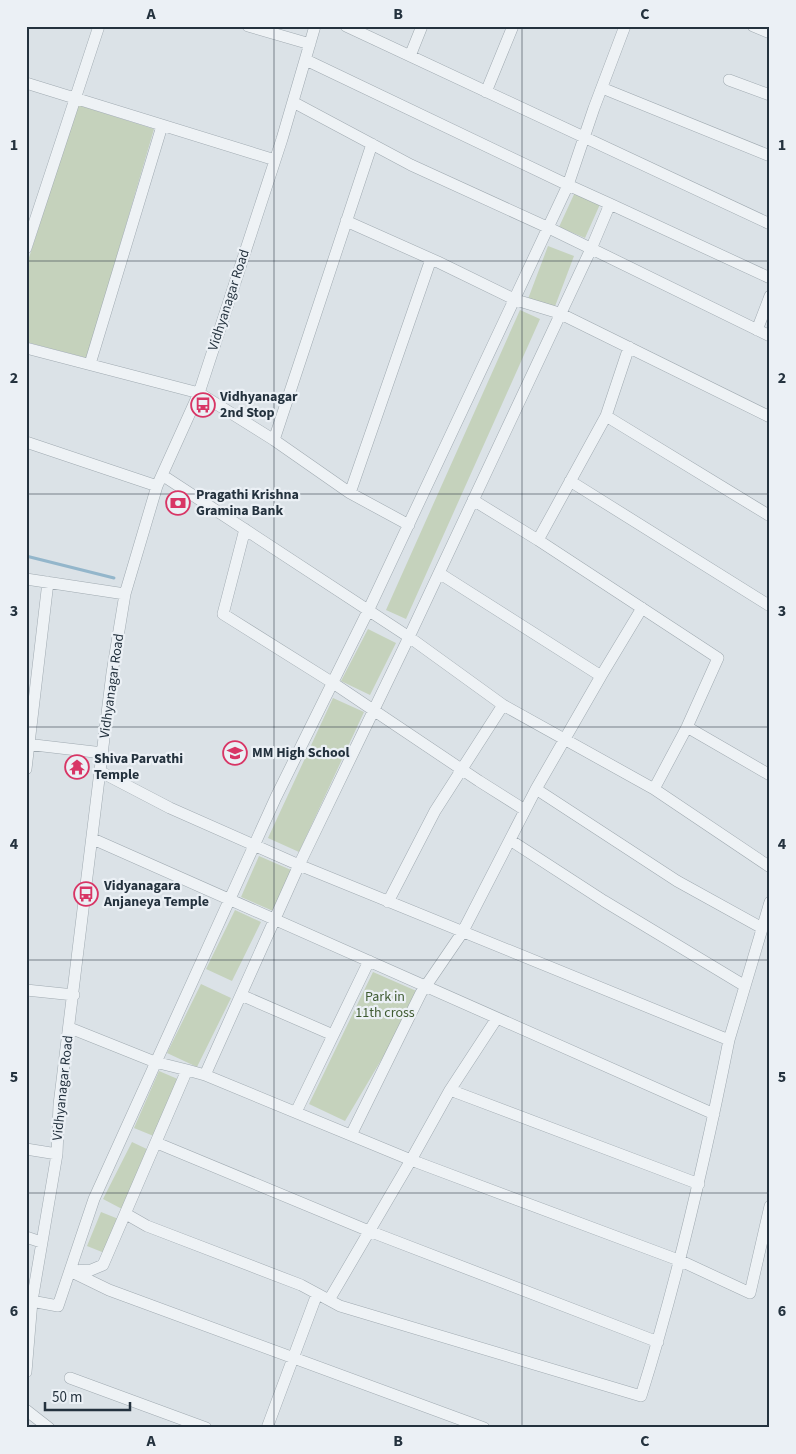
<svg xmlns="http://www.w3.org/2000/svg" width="796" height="1454" viewBox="0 0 796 1454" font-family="'Source Sans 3',sans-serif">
<rect width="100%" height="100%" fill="#dbe2e7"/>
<!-- green -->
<path fill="#c5d2bc" d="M78,105L154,129L87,358L26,342V267Z
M576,190L601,202L585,238L559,227Z
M548,246L574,256L554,309L528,299Z
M520,310L540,319L406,619L386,610Z
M368,629L396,643L370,695L341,681Z
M333,698L364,712L299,852L268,838Z
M259,856L291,870L273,911L241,897Z
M235,910L261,922L232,981L206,969Z
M373,972L421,993L345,1121L309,1104Z
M201,984L231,998L197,1067L167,1053Z
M159,1071L180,1080L156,1137L134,1128Z
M132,1142L151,1151L122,1209L103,1199Z
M101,1212L121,1220L107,1254L87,1246Z"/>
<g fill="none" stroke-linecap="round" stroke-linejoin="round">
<!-- stream -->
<path stroke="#93b6cb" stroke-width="3" d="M26,556L114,578"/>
<!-- minor casing -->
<g stroke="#a0aab1" stroke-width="12">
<path id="minor" d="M248,26L310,44
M346,26L770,224
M753,26L770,33
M410,56L422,26
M306,60L568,185L594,108L625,26
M729,80L770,95
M26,83L275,160
M602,88L770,156
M486,92L513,26
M293,102L411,165L549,228L770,336
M610,204L770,278
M346,221L438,262L516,300L559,313L770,417
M26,248L99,26
M757,330L770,296
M26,348L199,393L274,440
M90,364L162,126
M606,416L629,347
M26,442L157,486
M162,475L409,637L503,705L654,789L770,867
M570,481L770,606
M350,493L274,440L372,144
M473,500L538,540
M409,525L350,493L431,259
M245,529L223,614L333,683L479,781L525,810
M439,573L601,676L642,608
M26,579L125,594
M687,727L770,775
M26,744L103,753
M26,769L48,582
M101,772L170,808L299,865L729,1040L770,902
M536,789L677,881L762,928
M654,789L687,727L718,658L538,540L606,416L770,516
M93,839L714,1114
M510,840L604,901L745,986
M388,902L435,811L503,705
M26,990L74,995
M241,995L333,1035
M497,1018L450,1090L699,1184
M70,1028L155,1062L187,1070
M205,1075L411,1160L329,1300
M450,1090L411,1160L681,1261L750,1293L770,1206
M296,1112L369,961
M351,1135L421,993L462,933L536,789L601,676
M157,1143L369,1231L658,1342
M26,1149L57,1154
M126,1214L147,1226L301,1285L340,1306L641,1396C678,1279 705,1160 729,1040
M26,1237L41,1242
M26,1300L58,1306L94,1199L276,797L368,611L568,185L610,204L591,249L409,637L299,865L205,1075L187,1070L103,1265L91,1270L70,1271L109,1290L484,1428
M26,1372L32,1301L57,1154L59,1105L112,673L125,594L157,486L199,393L282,139L315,26
M70,1378L206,1428
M26,1410L49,1428
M267,1428L317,1294"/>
</g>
<!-- minor -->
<use href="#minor" stroke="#eef2f5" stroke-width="11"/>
</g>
<!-- grid -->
<path fill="none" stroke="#24323e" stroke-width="1" stroke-opacity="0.55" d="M274,26V1428M522,26V1428M26,261H770M26,494H770M26,727H770M26,960H770M26,1193H770"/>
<!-- icons -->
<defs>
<g id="bus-ring" transform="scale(1.25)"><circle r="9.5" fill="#ebf0f5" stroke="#d83565" stroke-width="1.5"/><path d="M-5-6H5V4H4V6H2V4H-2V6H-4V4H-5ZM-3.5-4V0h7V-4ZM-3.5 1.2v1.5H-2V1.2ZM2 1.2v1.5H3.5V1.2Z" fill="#d83565"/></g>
<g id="bank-ring" transform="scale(1.25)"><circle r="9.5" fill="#ebf0f5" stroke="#d83565" stroke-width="1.5"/><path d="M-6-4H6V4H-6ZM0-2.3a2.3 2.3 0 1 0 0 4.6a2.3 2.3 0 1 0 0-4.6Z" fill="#d83565"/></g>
<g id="school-ring" transform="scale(1.25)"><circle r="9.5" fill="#ebf0f5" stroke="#d83565" stroke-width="1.5"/><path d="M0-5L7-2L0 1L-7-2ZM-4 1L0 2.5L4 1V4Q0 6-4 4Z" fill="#d83565"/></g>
<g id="temple-ring" transform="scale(1.25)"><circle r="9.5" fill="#ebf0f5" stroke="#d83565" stroke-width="1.5"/><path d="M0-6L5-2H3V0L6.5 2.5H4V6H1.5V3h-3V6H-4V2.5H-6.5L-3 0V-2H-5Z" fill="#d83565"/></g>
</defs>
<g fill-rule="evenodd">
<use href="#bus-ring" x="203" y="405"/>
<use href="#bank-ring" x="178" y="503"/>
<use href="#school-ring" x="235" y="753"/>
<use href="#temple-ring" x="77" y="767"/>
<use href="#bus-ring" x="86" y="894"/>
</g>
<g text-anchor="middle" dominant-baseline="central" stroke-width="4.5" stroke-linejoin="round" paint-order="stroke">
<!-- street labels -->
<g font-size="14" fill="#24323e" stroke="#ebf0f5">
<text transform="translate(229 300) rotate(-72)">Vidhyanagar Road</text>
<text transform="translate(112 686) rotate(-82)">Vidhyanagar Road</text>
<text transform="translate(63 1088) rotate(-84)">Vidhyanagar Road</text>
</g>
<!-- poi labels -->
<g font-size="14" font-weight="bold" fill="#24323e" stroke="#ebf0f5" text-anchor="start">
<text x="220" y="397">Vidhyanagar<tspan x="220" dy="16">2nd Stop</tspan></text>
<text x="196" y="495">Pragathi Krishna<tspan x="196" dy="16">Gramina Bank</tspan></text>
<text x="252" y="753">MM High School</text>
<text x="94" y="759">Shiva Parvathi<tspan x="94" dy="16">Temple</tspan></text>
<text x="104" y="886">Vidyanagara<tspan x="104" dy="16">Anjaneya Temple</tspan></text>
</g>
<!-- park labels -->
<g font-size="14" fill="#3f5b31" stroke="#ebf0f5">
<text x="385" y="997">Park in<tspan x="385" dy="16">11th cross</tspan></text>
</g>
</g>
<!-- border -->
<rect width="796" height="1454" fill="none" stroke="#ebf0f5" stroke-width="55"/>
<!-- scale -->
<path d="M45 1402v8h85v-8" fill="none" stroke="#24323e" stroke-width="2.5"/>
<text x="52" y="1402" font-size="15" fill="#24323e" stroke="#ebf0f5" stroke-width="4" paint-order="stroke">50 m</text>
<rect x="28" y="28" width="740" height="1398" fill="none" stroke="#24323e" stroke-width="2"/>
<g font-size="16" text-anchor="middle" font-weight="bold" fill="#24323e">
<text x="151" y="19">A</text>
<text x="398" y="19">B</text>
<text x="645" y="19">C</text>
<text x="14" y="150">1</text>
<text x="782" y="150">1</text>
<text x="14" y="383">2</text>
<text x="782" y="383">2</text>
<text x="14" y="616">3</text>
<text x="782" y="616">3</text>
<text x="14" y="849">4</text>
<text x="782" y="849">4</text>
<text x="14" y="1082">5</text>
<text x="782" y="1082">5</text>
<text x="14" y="1316">6</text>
<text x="782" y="1316">6</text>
<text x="151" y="1446">A</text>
<text x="398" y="1446">B</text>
<text x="645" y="1446">C</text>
</g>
</svg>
